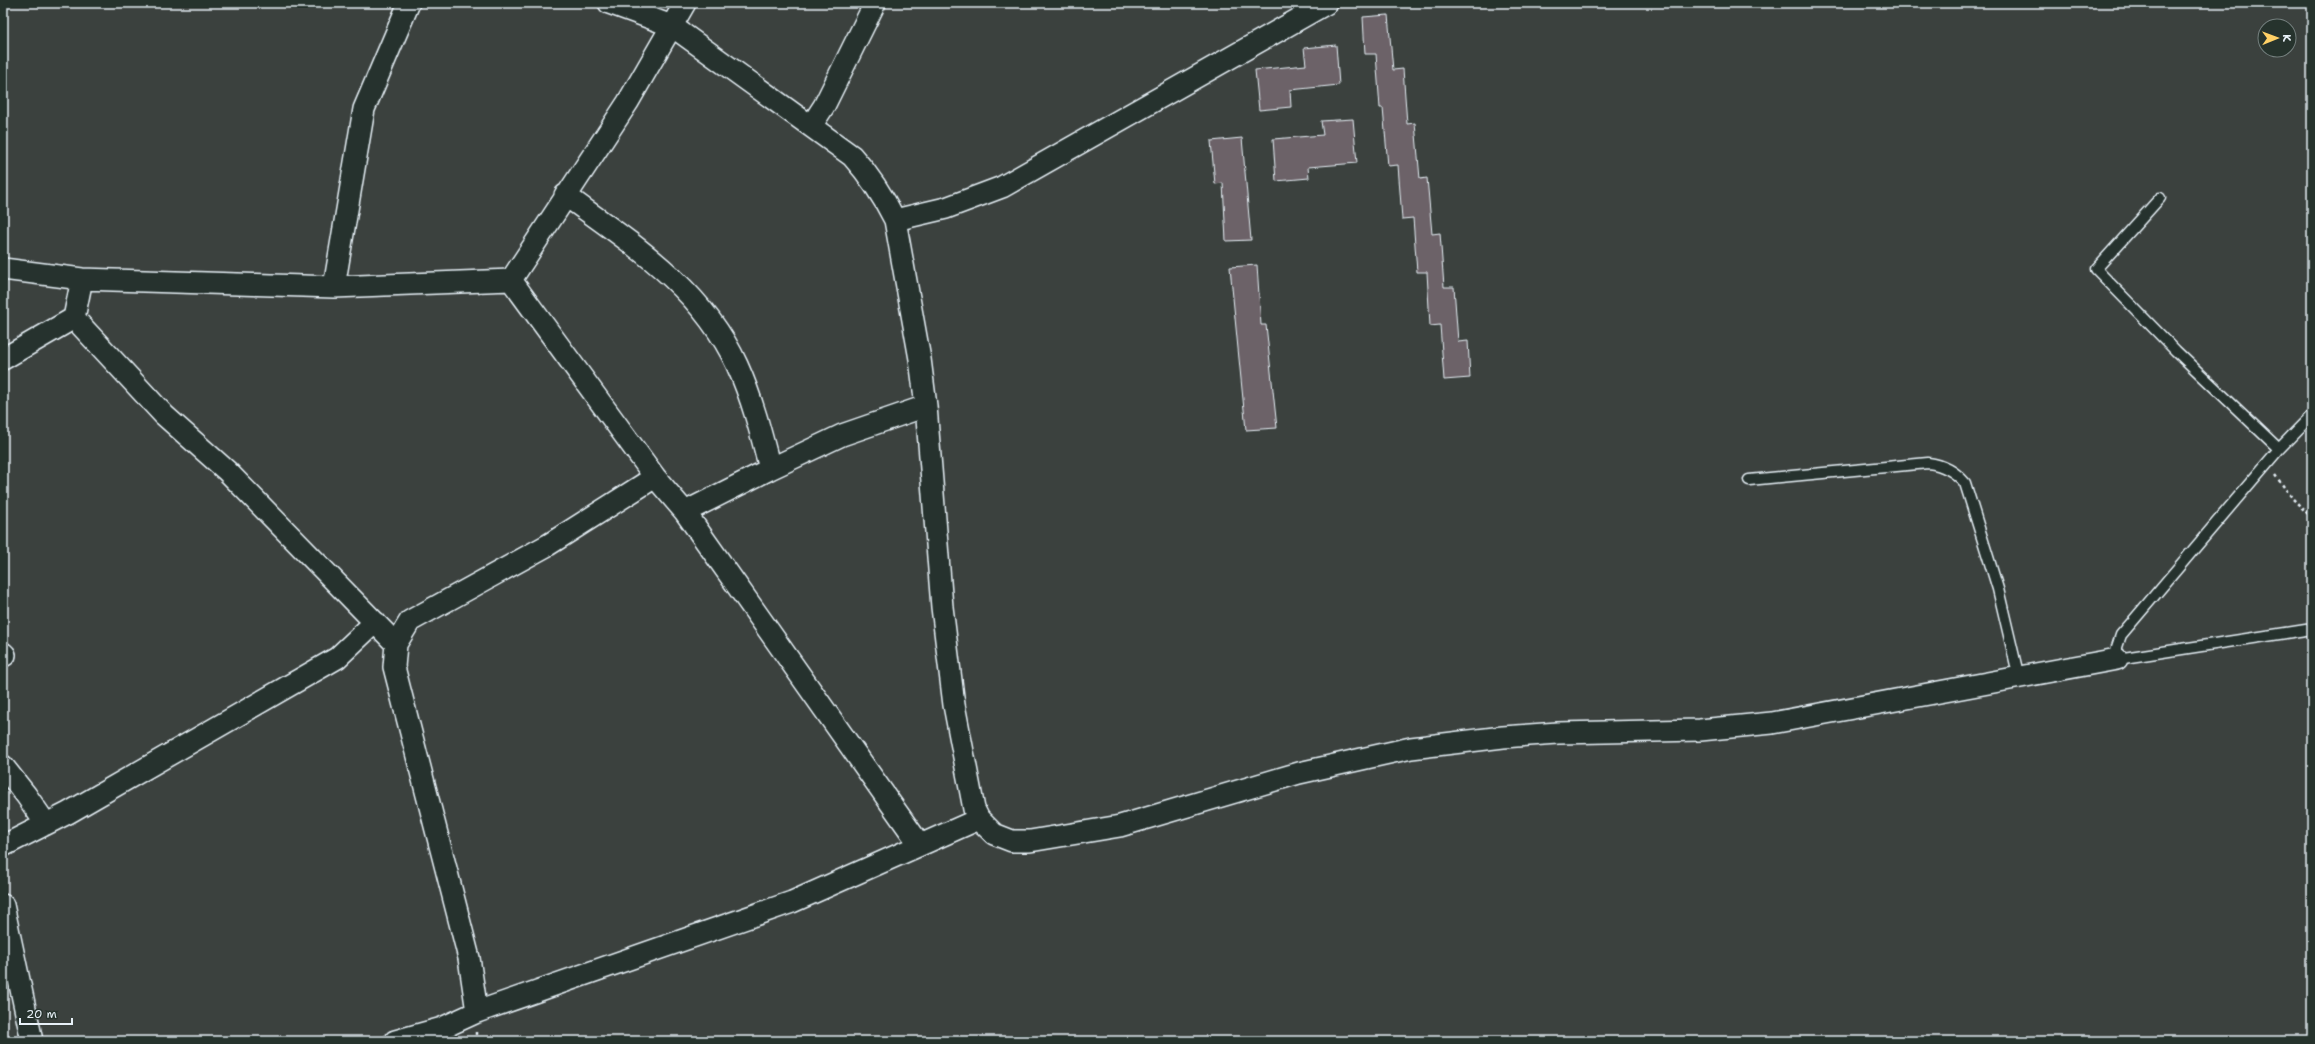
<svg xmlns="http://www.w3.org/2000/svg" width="2315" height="1044" viewBox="0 0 2315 1044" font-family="'Shantell Sans',sans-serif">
<rect width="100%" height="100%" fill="#3b413e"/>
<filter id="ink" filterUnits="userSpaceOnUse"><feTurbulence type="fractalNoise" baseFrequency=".025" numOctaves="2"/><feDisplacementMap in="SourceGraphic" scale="8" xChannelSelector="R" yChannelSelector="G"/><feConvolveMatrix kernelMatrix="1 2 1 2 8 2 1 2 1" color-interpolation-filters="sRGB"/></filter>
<g filter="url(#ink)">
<!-- building -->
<path fill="#6c6267" stroke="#e8f1f8" d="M1388,15L1393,70L1403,69L1407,124L1415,123L1420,179L1427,178L1432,234L1440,233L1444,287H1454L1458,342L1468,341L1470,378L1444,380L1440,325L1430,326L1427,272H1417L1413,218L1402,219L1398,165L1388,166L1383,108H1380L1376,54H1365L1363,17Z
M1336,45L1339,85L1290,90L1291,107L1259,110L1255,70L1306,65L1304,48Z
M1353,119L1357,163L1308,167L1309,178L1276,181L1273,139L1323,135L1321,121Z
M1242,138L1251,240L1226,241L1223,183L1215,184L1211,141Z
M1257,265L1261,325H1266L1277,428L1246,430L1230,267Z"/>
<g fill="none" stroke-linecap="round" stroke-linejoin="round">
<!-- service casing -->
<g stroke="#e8f1f8" stroke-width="13">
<path id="service" d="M2160,198L2096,269L2176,351L2279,449
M2312,415L2279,449L2121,635L2117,647V659L2312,629
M1749,480L1928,463C1944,465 1955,471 1965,483L1998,589L2019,678"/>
</g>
<!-- minor casing -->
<g stroke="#e8f1f8" stroke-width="24">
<path id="minor" d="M609,3L672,26L852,156C870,176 883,196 895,220L920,359L926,406L942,607L954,705L974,809L979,819L994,834L1012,841H1030L1120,826L1299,773L1411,748L1503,737L1558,733L1700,730L1772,723L2117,659
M811,126L824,106L875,3
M895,220L946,208L1002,187L1327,3
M3,269L82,279L334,287L511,280
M511,280L655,477L685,512L770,469C761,433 752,398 737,365C702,288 631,243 565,195
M511,280L628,102L685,3
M334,287L364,109L409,3
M74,318L164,415L227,471L396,644
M3,359L74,318L82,279
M770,469L842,435L926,406
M685,512L920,845
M3,653L5,655
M3,766L26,795L46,824
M3,846L68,813L337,658L375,622
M3,905L32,1041
M477,1012L469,958L394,667L396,644L410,621L548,545L655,477
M395,1041L442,1028L477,1012L792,902L979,819"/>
</g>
<!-- path -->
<path stroke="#e8f1f8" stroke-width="2.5" stroke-dasharray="3 3" stroke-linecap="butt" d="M2275,475L2293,499L2312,518
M476,1041V1032"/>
<!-- service -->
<use href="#service" stroke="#26332d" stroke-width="10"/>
<!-- minor -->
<use href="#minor" stroke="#26332d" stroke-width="21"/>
</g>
</g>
<!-- margin -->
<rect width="2315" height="1044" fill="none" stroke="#26332d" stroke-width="16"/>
<rect x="8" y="8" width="2299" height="1028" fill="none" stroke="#e8f1f8" stroke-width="1.5" filter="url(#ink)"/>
<!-- north arrow -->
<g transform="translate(2277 38) rotate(89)"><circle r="19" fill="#26332d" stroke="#747f7e"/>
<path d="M0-3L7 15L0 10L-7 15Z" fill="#ffd166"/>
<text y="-6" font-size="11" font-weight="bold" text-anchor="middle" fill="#e8f1f8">K</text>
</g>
<!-- scale -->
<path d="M20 1018v6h52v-6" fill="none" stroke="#e8f1f8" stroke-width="2"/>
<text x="26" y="1018" font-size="12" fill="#e8f1f8" stroke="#26332d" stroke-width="3" paint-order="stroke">20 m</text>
</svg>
